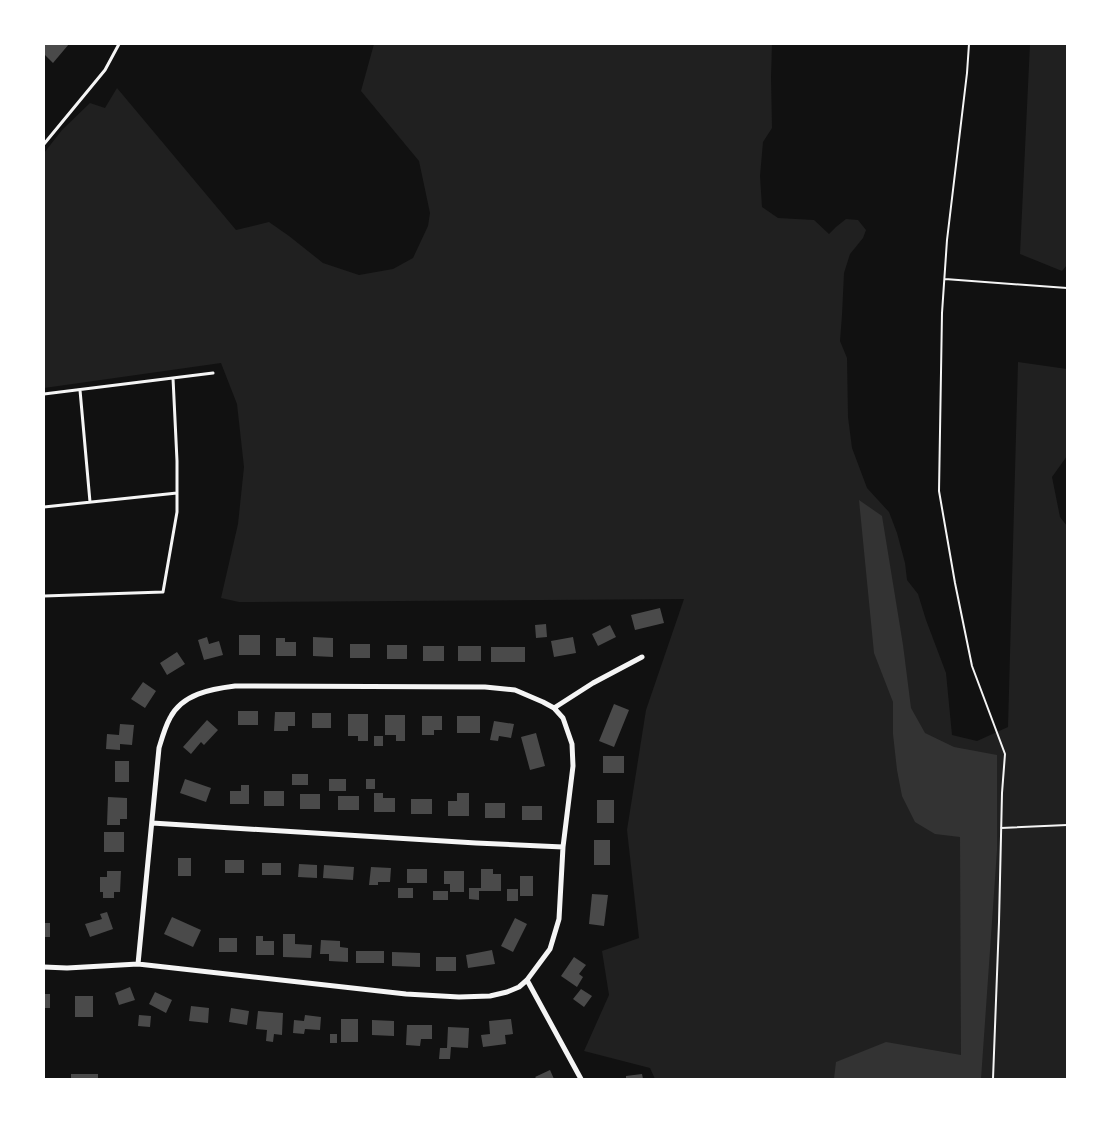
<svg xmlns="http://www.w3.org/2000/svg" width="1111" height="1123" viewBox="0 0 1111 1123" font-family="'Noto Sans',sans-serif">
<rect width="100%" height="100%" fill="#111"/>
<!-- green -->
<path fill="#202020" d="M374,44H772L771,77L772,128L763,142L760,176L762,207L778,218L814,220L829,234L836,227L846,219L858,220L866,230L863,238L850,254L844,273L842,315L840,341L847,358L848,417L852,448L867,488L889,512L897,533L905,563L907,580L918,594L926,620L946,673L952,735L977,741L1008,727L1018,362L1067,369V456L1052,477L1060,517L1067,526V1079H655L650,1068L584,1051L609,995L602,951L639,938L627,830L646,710L684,599L239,602L221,598L238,524L244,467L237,404L221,363L44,388V153L62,130L90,103L105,108L117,88L236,230L269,222L289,236L323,263L359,275L393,269L413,258L428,226L430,213L419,161L361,91Z
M1030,44H1067V265L1062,271L1020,254Z"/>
<!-- water -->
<path fill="#333" d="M859,500L882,516L903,645L911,708L925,733L954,747L997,755V850L981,1079H834L836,1062L886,1042L961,1055L960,837L935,834L915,822L902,796L897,770L893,734V702L874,653Z"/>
<!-- building -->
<path fill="#4a4a4a" d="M44,44H69L53,63L44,54Z
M660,608L664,623L635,630L631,615Z
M546,624L547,637L536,638L535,625Z
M610,625L616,637L598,646L592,634Z
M239,635H260V655H239Z
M207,637L209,644L219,641L223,655L204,660L198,640Z
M313,637L333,638V657L313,656Z
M573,637L576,653L554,657L551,641Z
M276,638H285V642H296V656H276Z
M350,644H370V658H350Z
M387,645H407V659H387Z
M423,646H444V661H423Z
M458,646H481V661H458Z
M491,647H525V662H491Z
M177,652L185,664L167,675L160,663Z
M143,682L156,691L145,708L131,699Z
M614,704L629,710L614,747L599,741Z
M238,711H258V725H238Z
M275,712H295V726H288V731H274Z
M312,713H331V728H312Z
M348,714H368V741H358V736H348Z
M385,715H405V741H396V735H385Z
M422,716H442V730H434V735H422Z
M457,716H480V733H457Z
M207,720L218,730L204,745L201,742L191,754L183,747Z
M494,721L514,724L511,738L499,736L498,741L490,740Z
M120,724L134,725L132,745L120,744V750L106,749L107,734L119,735Z
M536,733L545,766L530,770L521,737Z
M374,736H383V746H374Z
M603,756H624V773H603Z
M115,761H129V782H115Z
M292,774H308V785H292Z
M185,779L211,788L206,802L180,793Z
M329,779H346V791H329Z
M366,779H375V789H366Z
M241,785H249V804H230V791H241Z
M264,791H284V806H264Z
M374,793H383V798H395V812H374Z
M457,793H469V816H448V801H457Z
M300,794H320V809H300Z
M338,796H359V810H338Z
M108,797L127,798V819H120V825H107Z
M411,799H432V814H411Z
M597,800H614V823H597Z
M485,803H505V818H485Z
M522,806H542V820H522Z
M104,832H124V852H104Z
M594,840H610V865H594Z
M178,858H191V876H178Z
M225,860H244V873H225Z
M262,863H281V875H262Z
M299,864L317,865V878L298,877Z
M324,865L354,867L353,880L323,878Z
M371,867L391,868L390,882H378V885H369Z
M407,869H427V883H407Z
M481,869H493V874H501V891H479V900L469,899V888H481Z
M107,871H121L120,892H114V898H103V892H100V877H107Z
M444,871H464V892H450V884H444Z
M520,876H533V896H520Z
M398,888H413V898H398Z
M507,889H518V901H507Z
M433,891H448V900H433Z
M592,894L608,895L604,926L589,924Z
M107,912L113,929L90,937L85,924L102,919L100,914Z
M172,917L201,930L193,947L164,934Z
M515,918L527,924L513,952L501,946Z
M44,923H50V937H44Z
M283,934H295V944L312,945L311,958L283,957Z
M256,936H263V941H274V955H256Z
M219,938H237V952H219Z
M321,940L340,941V947L348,948V962L329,961V954H320Z
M492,950L495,964L468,968L466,955Z
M356,951H384V963H356Z
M392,952L420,953V967L392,966Z
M436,957H456V971H436Z
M574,957L586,965L579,974L583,977L577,987L561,976Z
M130,987L135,1000L119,1005L115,993Z
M581,989L592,996L584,1007L573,999Z
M155,992L172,1000L166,1013L149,1004Z
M44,994H50V1008H44Z
M75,996H93V1017H75Z
M191,1006L209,1008L208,1023L189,1021Z
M231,1008L249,1011L247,1025L229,1022Z
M258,1011L283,1013L282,1035L274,1034L273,1042L266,1041L267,1030L256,1029Z
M139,1015L151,1016L150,1027L138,1026Z
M305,1015L321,1017L320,1030L305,1029L304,1034L293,1033L294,1020L304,1021Z
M341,1019H358V1042H341Z
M511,1019L513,1034L505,1035L506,1044L483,1047L481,1035L490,1034L489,1021Z
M372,1020L394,1021V1036L372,1035Z
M407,1025H432V1039H421L420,1046L406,1045Z
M448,1027L469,1028L468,1048L451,1047L450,1059H439L440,1048H447Z
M330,1034H337V1043H330Z
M550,1070L554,1079H537L535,1077Z
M71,1074H98V1079H71Z
M642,1074L643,1079H626V1076Z"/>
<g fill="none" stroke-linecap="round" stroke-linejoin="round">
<!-- path -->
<path stroke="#f5f5f5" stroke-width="2" d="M969,44L967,73L947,240L942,313L939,491L955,583L972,666L1005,754L1002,793L999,922L993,1079
M945,279L1067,288
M1001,828L1067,825"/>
<!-- service -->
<path stroke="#f5f5f5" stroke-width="3" d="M44,144L105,70L119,44
M80,390L90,502
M44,394L213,373
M44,507L177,493
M44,596L163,592L177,512V461L173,378"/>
<!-- minor -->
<path stroke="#f5f5f5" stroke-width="5" d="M152,823L476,843L563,847
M138,964L159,748C162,738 165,727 170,718C182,694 211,689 235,686L485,687L515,690L543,702L554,708L593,683L642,657
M44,967L67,968L138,964L406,994L459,997L490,996L507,992L519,987L527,980L550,949L559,919L563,847L573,766L572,744L563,718L554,708
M527,980L581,1079"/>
</g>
<!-- border -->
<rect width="1111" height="1123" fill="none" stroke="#ffffff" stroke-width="90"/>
</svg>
